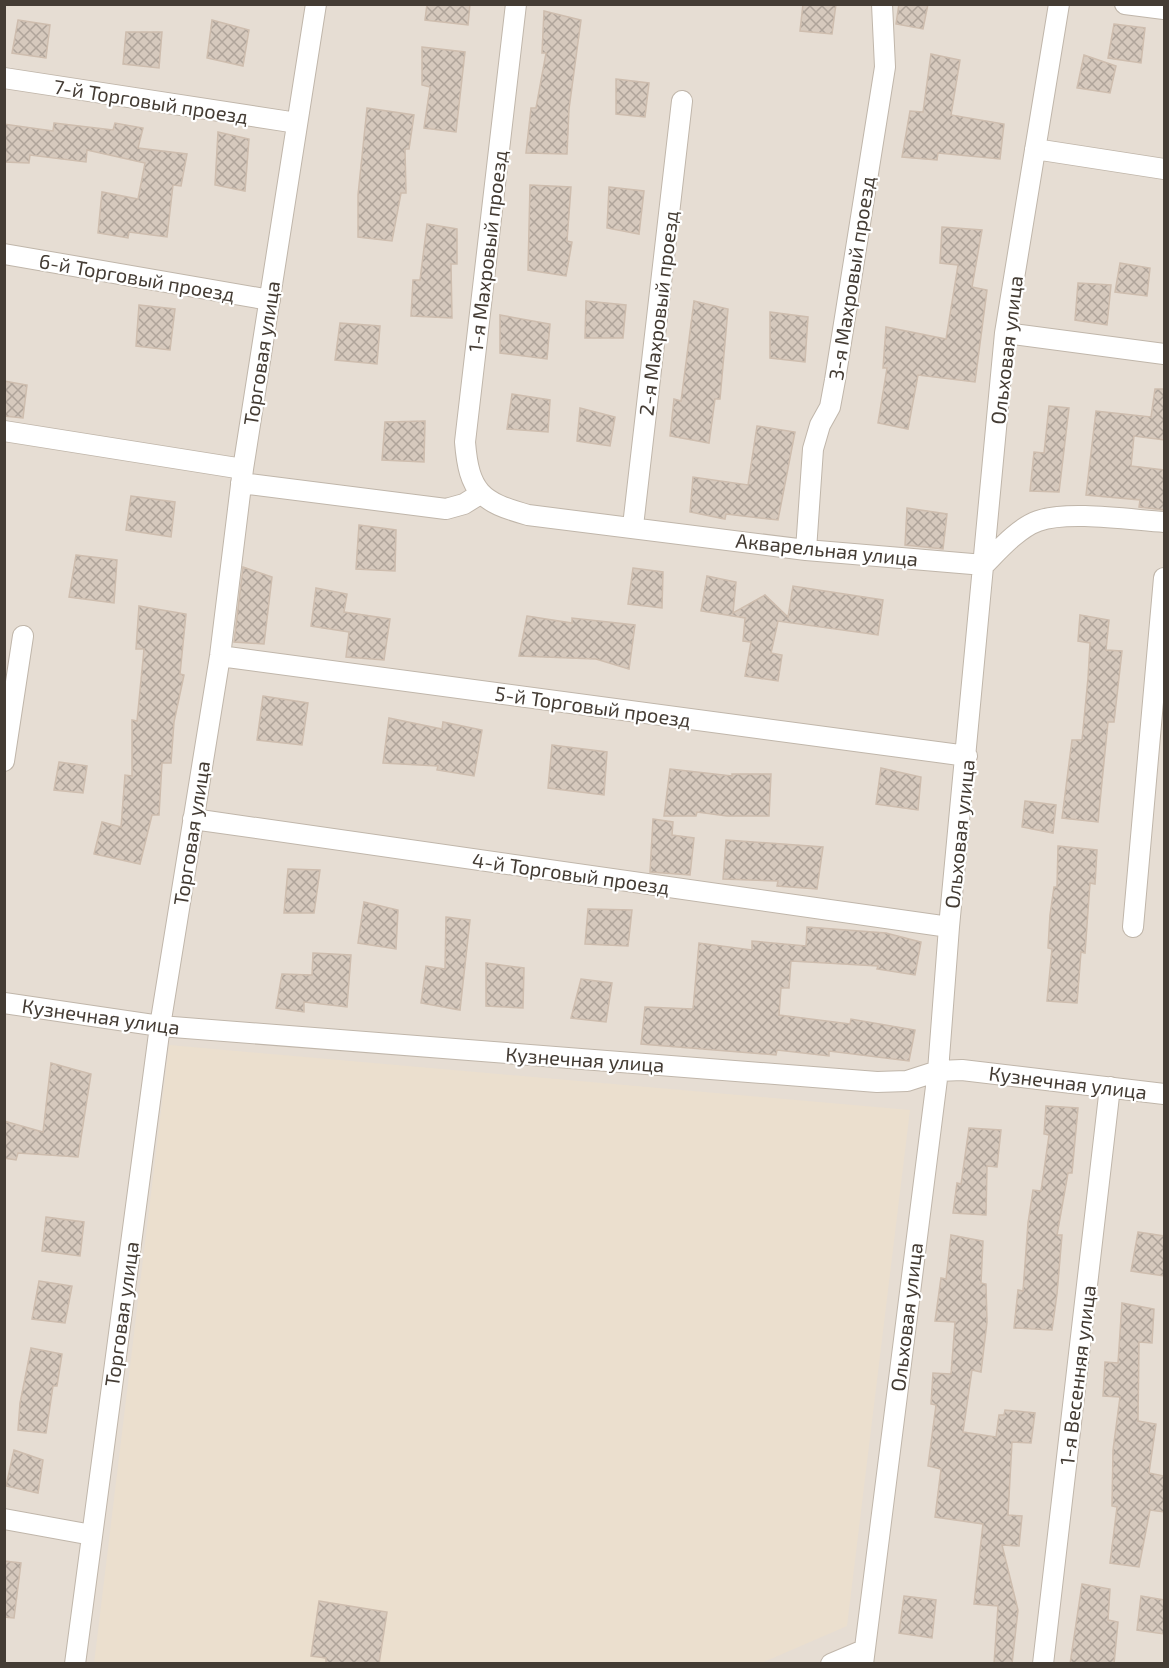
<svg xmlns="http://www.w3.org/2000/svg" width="1169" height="1668" viewBox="0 0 1169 1668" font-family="'Exo 2',sans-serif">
<defs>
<pattern id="building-cross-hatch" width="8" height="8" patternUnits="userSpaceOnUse" patternTransform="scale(1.5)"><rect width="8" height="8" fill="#d6c9bd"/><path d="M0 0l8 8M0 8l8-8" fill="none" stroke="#afa49a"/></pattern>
</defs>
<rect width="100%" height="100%" fill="#f2ece4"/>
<!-- residential -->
<path fill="#e6ddd3" d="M5,5H1164V1663H5Z"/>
<!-- education -->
<path fill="#ebdfce" d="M169,1045L910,1110L847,1626L759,1664H94Z"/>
<!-- building -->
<path fill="url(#building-cross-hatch)" stroke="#cebdae" stroke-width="1.5" d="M427,4H470L468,25L425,20Z
M803,4H836L832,34L800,31Z
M899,4H928L923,29L896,24Z
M544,11L581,20L569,109L567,154L526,153L531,108H536L546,53H542Z
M18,20L50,25L46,58L12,53Z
M212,20L249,30L243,66L207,58Z
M1114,24L1145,28L1141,63L1108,58Z
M126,32H162L159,68L123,64Z
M422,47L465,52L456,132L424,128L430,87L422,85Z
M931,54L960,60L951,115L1004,124L1000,159L938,153L937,160L902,157L910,111L923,112Z
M1084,55L1116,66L1110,93L1077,88Z
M616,79L649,83L645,117L616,114Z
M367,108L414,115L409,149H405L406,193H401L392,241L358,237V195Z
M54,123L113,130L115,123L143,128L138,148L187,154L181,186L173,185L167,237L129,232L128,238L98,233L102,192L138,199L145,163L87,150L86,162L30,155L29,163L4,162V124L53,131Z
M218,132L249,139L245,191L215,185Z
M530,185L571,187L567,241L572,242L566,276L528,270Z
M609,187L644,191L639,234L607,228Z
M427,224L457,229V264H451L452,318L411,316L413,280H420Z
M942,227L982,230L972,287L987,290L975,382L918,375L908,429L878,423L887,368H883L886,327L946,339L958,265L940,263Z
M1120,263L1150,268L1147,296L1115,292Z
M1078,283L1111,285L1107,325L1075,320Z
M586,301L626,305L623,338H585Z
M694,301L728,309L720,399H715L709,443L670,436L674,399L681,401Z
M139,305L175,309L170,350L136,346Z
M770,312L808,317L805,362L770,358Z
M500,315L550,324L547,359L500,353Z
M340,323L380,326L377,364L335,360Z
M4,381L27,385L23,418L4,416Z
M1155,389H1164V440L1134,436L1131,466L1164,470V510L1139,507L1140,500L1086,495L1096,411L1151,417Z
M512,394L550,400L548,432L507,429Z
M1049,406L1069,408L1059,492L1030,491L1034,452L1044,453Z
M580,408L615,417L610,446L577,441Z
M425,421L424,462L382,460L385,422Z
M757,426L795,432L778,520L726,514L725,519L690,512L693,477L748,485Z
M131,496L175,502L171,537L126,530Z
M907,508L947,514L943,549L905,545Z
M359,525L396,530L395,571L356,569Z
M76,555L117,560L114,603L69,597Z
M243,567L272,577L264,644L234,642Z
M633,568L663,572L662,608L628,604Z
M707,576L736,582L733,613L765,595L788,617L793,586L883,600L878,635L778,621L771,653L782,655L778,681L745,676L751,642L743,641L745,618L701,611Z
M316,588L347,594L344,612L390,619L384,660L346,657L349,632L311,626Z
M139,606L186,614L180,674L184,675L174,722L171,763H162L159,815H152L140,864L94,854L102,822L121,827L125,775L132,776V720L137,721L144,649H136Z
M1080,615L1109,620L1106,650L1122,651L1114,722H1108L1098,822L1062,818L1072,740H1082L1088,678L1090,643L1078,641Z
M527,616L572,623V618L635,625L629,669L596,659L519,656Z
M263,696L308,703L302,745L257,740Z
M389,718L442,729L443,722L482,730L474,776L437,770L438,766L383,763Z
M552,745L607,752L604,795L548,788Z
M59,762L87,766L83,793L54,790Z
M881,768L921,777L918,810L876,804Z
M670,769L732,776V774H771L769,816H727L697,812L696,816H664Z
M1025,801L1056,805L1053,833L1022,827Z
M653,819L673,822L672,835L694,838L690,875L650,872Z
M726,840L823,847L817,889L777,886L778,881L723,879Z
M1058,846L1097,850L1095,884L1090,883L1085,953L1081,952L1077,1003L1047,1001L1052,949L1048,948L1050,915L1054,887H1057Z
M288,869L320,870L314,913H284Z
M364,902L398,910L396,949L358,943Z
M588,909L632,910L628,946L585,944Z
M446,917L470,920L460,1010L421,1003L426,966L445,969Z
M807,927L886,933L921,942L915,975L877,969L878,966L791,961L789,988H781L779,1015L850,1024L851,1019L915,1030L909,1061L829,1051V1056L777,1050L776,1055L641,1044L645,1007L693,1009L699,943L752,950V941L806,946Z
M313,953L351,955L347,1007L304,1002V1012L276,1008L282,974L312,975Z
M486,963L524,968L523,1008L486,1006Z
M581,979L612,983L606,1022L571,1018Z
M51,1063L91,1074L78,1157L18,1153L16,1160L4,1158V1121L43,1132Z
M1046,1106L1078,1108L1072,1173H1068L1057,1235H1062L1057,1294L1052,1330L1014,1328L1018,1290L1023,1291L1028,1223L1033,1190L1041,1191L1049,1135L1044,1134Z
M969,1128L1001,1130L997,1167L987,1166L986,1215L953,1213L957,1183L961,1184Z
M46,1217L84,1222L80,1256L42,1251Z
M1138,1232L1164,1236V1276L1131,1271Z
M951,1235L983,1241L981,1283L986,1284L987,1322L981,1372L972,1370L963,1432L996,1437L999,1415H1004L1005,1410L1035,1413L1031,1443L1012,1442L1008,1515L1022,1516L1019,1546L1002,1545L1018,1610L1012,1664H994L998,1606L974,1604L983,1524L935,1517L941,1469L928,1466L936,1405L931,1404L933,1373L951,1374L955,1322L935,1321L941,1278L946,1279Z
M39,1281L72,1286L65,1323L32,1319Z
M1122,1303L1154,1309L1152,1343L1139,1342L1138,1421L1156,1424L1149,1473L1164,1476V1512L1150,1510L1139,1567L1110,1563L1117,1507L1112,1506L1113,1450L1120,1397L1103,1396L1105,1362L1118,1363Z
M31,1348L62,1354L57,1386H53L46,1433L18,1430L20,1403Z
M14,1450L43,1460L38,1493L6,1486Z
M4,1561L21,1563L14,1618L4,1617Z
M1082,1584L1110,1589L1108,1620L1118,1622L1114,1664H1070Z
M904,1596L936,1600L932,1638L899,1633Z
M1141,1596L1164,1600V1634L1137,1630Z
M319,1601L387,1612L379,1664H326V1658L311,1656Z"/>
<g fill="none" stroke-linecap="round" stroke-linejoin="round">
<!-- street casing -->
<g stroke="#c0b6aa" stroke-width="22">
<path id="street" d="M516,4L465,442C469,492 481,502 528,515L806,550L984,565C999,550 1018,528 1038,521C1068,510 1132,520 1164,522
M1125,4L1164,9
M4,78L297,123
M1035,149L1164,169
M4,254L270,300
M1005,333L1164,354
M4,431L243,469
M241,483L446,509L464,504L480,494
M633,526L682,101
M806,550L813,449L820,425L830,407L835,380L885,67L882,4
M220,656L967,756
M4,761L23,636
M193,819L949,927
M1133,927L1164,578
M4,1003L160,1026L877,1082L907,1081L938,1071L962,1070L1164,1094
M4,1519L92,1535
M75,1664L160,1026L220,656L243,469L316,4
M831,1664L864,1650
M863,1664L938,1071L949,927L1005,333L1059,4
M1043,1664L1110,1087"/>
</g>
<!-- street -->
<use href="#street" stroke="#fff" stroke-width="20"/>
</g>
<g text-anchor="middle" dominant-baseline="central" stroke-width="4.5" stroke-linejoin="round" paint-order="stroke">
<!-- street labels -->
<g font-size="20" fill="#443c34" stroke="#fff">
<text transform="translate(151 101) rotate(9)">7-й Торговый проезд</text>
<text transform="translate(487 251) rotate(-83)">1-я Махровый проезд</text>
<text transform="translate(137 277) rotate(10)">6-й Торговый проезд</text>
<text transform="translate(851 278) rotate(-81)">3-я Махровый проезд</text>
<text transform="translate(658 313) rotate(-83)">2-я Махровый проезд</text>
<text transform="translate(1006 350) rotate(-83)">Ольховая улица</text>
<text transform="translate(261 353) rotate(-81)">Торговая улица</text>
<text transform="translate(827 549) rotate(6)">Акварельная улица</text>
<text transform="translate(593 706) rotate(8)">5-й Торговый проезд</text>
<text transform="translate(191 833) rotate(-81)">Торговая улица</text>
<text transform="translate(959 834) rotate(-84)">Ольховая улица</text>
<text transform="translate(571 873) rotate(8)">4-й Торговый проезд</text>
<text transform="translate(101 1016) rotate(8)">Кузнечная улица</text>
<text transform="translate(585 1059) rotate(4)">Кузнечная улица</text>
<text transform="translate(1068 1082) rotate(7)">Кузнечная улица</text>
<text transform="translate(121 1314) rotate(-82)">Торговая улица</text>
<text transform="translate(906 1317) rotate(-83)">Ольховая улица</text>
<text transform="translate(1077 1375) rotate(-83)">1-я Весенняя улица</text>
</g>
</g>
<!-- border -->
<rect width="1169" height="1668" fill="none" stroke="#443c34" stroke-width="12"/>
</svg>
